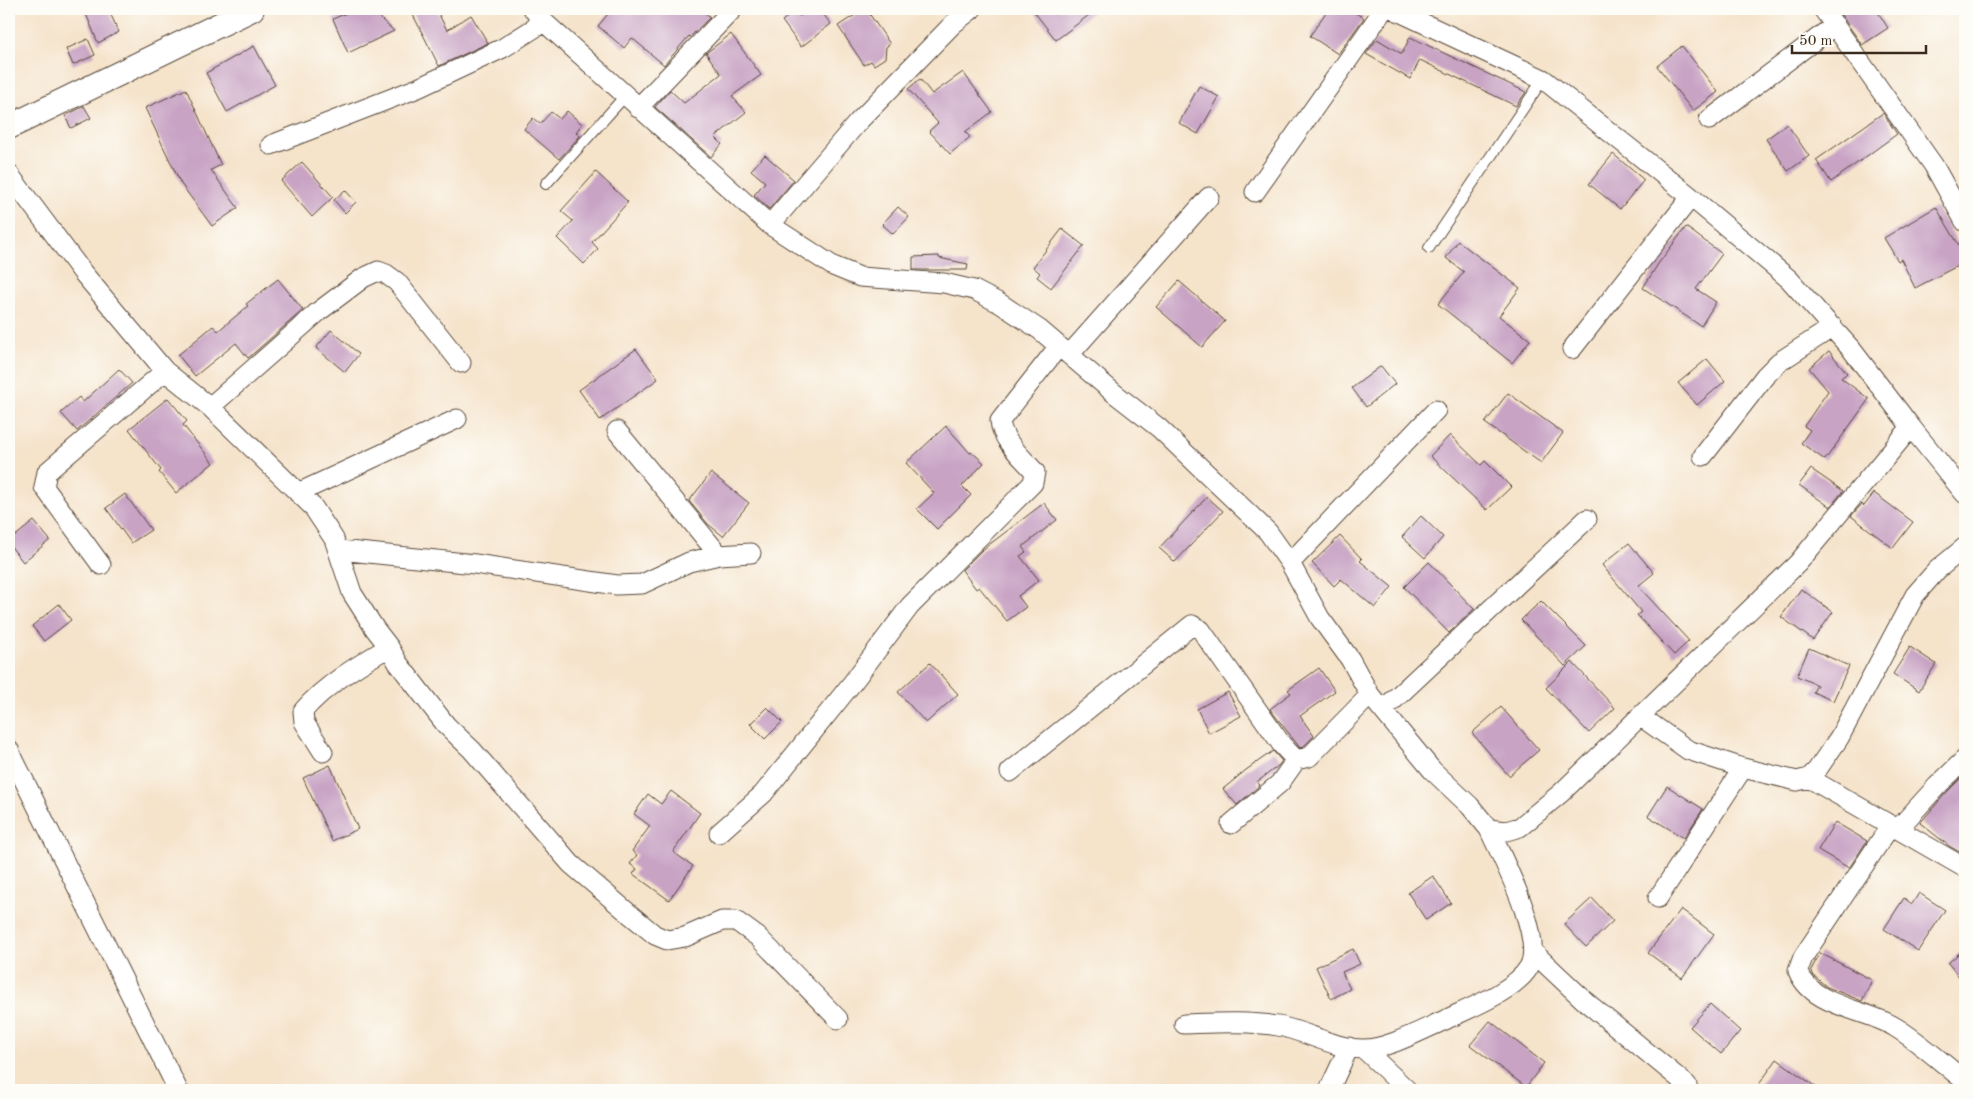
<svg xmlns="http://www.w3.org/2000/svg" width="1974" height="1099" viewBox="0 0 1974 1099" font-family="'Old Standard TT',serif">
<rect width="100%" height="100%" fill="#fdfcf7"/>
<filter id="ink" filterUnits="userSpaceOnUse"><feTurbulence type="fractalNoise" baseFrequency=".02" numOctaves="2"/><feDisplacementMap in="SourceGraphic" scale="10" xChannelSelector="R" yChannelSelector="G"/><feConvolveMatrix kernelMatrix="1 2 1 2 8 2 1 2 1" color-interpolation-filters="sRGB"/></filter>
<filter id="wash" filterUnits="userSpaceOnUse"><feTurbulence type="fractalNoise" baseFrequency=".0096" numOctaves="4" result="noise"/><feDisplacementMap in="SourceGraphic" scale="20" xChannelSelector="R" yChannelSelector="G"/><feGaussianBlur stdDeviation="1.12" result="paint"/><feColorMatrix in="noise" values="0 0 0 0 0 0 0 0 0 0 0 0 0 0 0 0 0 1.4 0 .05"/><feComposite in="paint" operator="in"/></filter>
<g filter="url(#wash)">
<rect width="100%" height="100%" fill="#f5e3ca"/>
<g id="blocks">
<!-- building -->
<path fill="#c8a3c4" d="M84,9H108L119,32L98,43Z
M355,9H370L394,31L348,53L333,19Z
M410,9H436L447,30L471,15L488,43L439,66Z
M612,9H701L710,17L690,37L689,36L664,65L632,38L624,48L598,26Z
M810,9H819L831,24L801,47L782,21L794,12L800,16Z
M864,9H866L890,44L886,47L885,58L874,65L871,61L864,65L838,26Z
M1032,9H1097L1056,40Z
M1328,9H1349L1364,18L1338,54L1310,36Z
M1837,9H1876L1888,28L1862,45Z
M731,34L761,75L732,96L746,112L715,137L722,144L711,157L655,107L670,90L684,103L721,74L706,53Z
M1410,37L1526,92L1516,106L1420,60L1410,79L1366,54L1377,39L1402,54Z
M88,39L95,55L73,65L66,49Z
M254,46L275,85L227,112L206,73Z
M1682,46L1718,92L1693,111L1657,66Z
M963,72L992,112L965,132L970,137L950,154L929,131L938,123L908,89L920,79L932,94Z
M1199,86L1219,97L1198,134L1179,123Z
M186,89L221,165L211,170L238,208L212,226L181,184L145,108Z
M84,106L91,118L71,128L65,116Z
M567,111L582,124L576,132L580,136L559,159L524,129L533,118L540,124L551,112L560,119Z
M1883,113L1897,134L1831,182L1816,160Z
M1787,124L1809,156L1788,171L1766,139Z
M1613,154L1644,180L1620,209L1589,184Z
M765,155L794,180L769,209L754,195L765,182L751,170Z
M302,162L333,197L312,217L281,181Z
M596,172L628,202L592,242L598,249L584,264L557,238L573,221L561,211Z
M345,190L356,202L345,213L334,200Z
M898,207L909,217L893,234L882,224Z
M1936,207L1960,247L1965,245V262L1915,288L1901,259L1898,261L1884,238Z
M1686,227L1722,254L1696,289L1716,302L1701,326L1643,288L1658,264Z
M1062,229L1084,246L1051,288L1037,277L1040,273L1033,267Z
M1458,241L1520,288L1499,316L1530,340L1512,363L1438,304L1464,272L1446,258Z
M939,256V258L968,264L967,270H913V257Z
M278,279L303,310L248,358L236,343L195,376L178,355L213,326L218,331L248,306L246,304Z
M1179,281L1225,321L1202,347L1156,307Z
M331,330L359,354L345,372L316,348Z
M636,349L658,379L600,420L579,390Z
M1829,351L1847,373L1841,378L1869,399L1825,460L1801,443L1810,430L1804,426L1828,391L1809,368Z
M1707,359L1725,381L1697,405L1678,383Z
M1381,366L1395,384L1366,407L1352,388Z
M119,369L132,383L77,431L61,413L79,397L83,402Z
M1508,393L1563,433L1541,463L1485,423Z
M168,398L187,421L183,425L213,463L176,493L159,472L161,470L129,429Z
M946,426L970,453L972,452L984,463L962,486L971,495L937,529L917,509L934,493L906,463Z
M1450,435L1481,465L1485,461L1511,487L1487,510L1430,456Z
M1811,469L1843,491L1830,507L1799,485Z
M711,473L749,503L723,536L708,524L689,501Z
M1874,493L1913,522L1893,548L1851,516L1862,504L1864,506Z
M125,494L151,530L131,543L106,508Z
M1207,497L1223,511L1175,562L1159,548Z
M1044,503L1057,520L1022,547L1026,552L1020,556L1039,580L1018,596L1026,607L1007,621L979,587L976,589L962,570L982,550Z
M1421,516L1443,537L1425,558L1402,537Z
M34,521L50,540L23,562L9,544V541Z
M1340,536L1362,559L1360,561L1392,587L1375,608L1341,579L1334,586L1312,563Z
M1629,543L1654,573L1638,586L1689,641L1674,655L1637,615L1641,612L1602,565Z
M1429,562L1474,609L1449,633L1404,587Z
M1801,589L1833,612L1813,640L1781,617Z
M1541,601L1586,646L1565,666L1521,620Z
M59,604L71,620L44,641L32,626Z
M1910,647L1936,664L1919,691L1893,674Z
M1809,648L1849,666L1833,701L1813,692L1817,685L1797,676Z
M1572,662L1615,708L1589,733L1546,688Z
M930,663L958,694L926,723L898,692Z
M1319,668L1335,691L1300,716L1314,736L1303,747L1300,748L1270,709L1291,693L1288,690Z
M1228,692L1241,716L1209,733L1197,709Z
M767,707L782,722L765,739L750,724Z
M1501,707L1539,750L1509,776L1472,733Z
M1273,751L1282,761L1278,766L1257,782L1260,785L1237,805L1223,789L1246,770Z
M330,765L358,829L332,841L303,778Z
M1965,774V855L1949,846L1920,823L1945,794Z
M1667,786L1703,809L1684,838L1648,816Z
M671,791L700,813L673,852L693,866L669,900L633,874L637,869L630,864L637,855L632,851L650,826L634,814L648,794L661,804Z
M1835,822L1867,841L1849,868L1818,850Z
M1433,876L1451,903L1426,920L1408,893Z
M1919,893L1945,910L1918,951L1884,929L1904,898L1912,904Z
M1592,898L1613,921L1586,947L1564,924Z
M1681,909L1714,934L1682,978L1648,953Z
M1965,948V984L1948,963Z
M1353,949L1360,964L1342,972L1350,989L1331,999L1316,967Z
M1820,953L1872,980L1862,1001L1827,987L1814,976L1811,970Z
M1710,1004L1740,1031L1721,1054L1690,1027Z
M1490,1021L1544,1063L1526,1087L1470,1045Z
M1777,1059L1820,1090H1755Z"/>
</g>
</g>
<g filter="url(#ink)">
<use href="#blocks" fill-opacity="0" stroke="#574638" stroke-width="1"/>
<g fill="none" stroke-linecap="round" stroke-linejoin="round">
<!-- service casing -->
<g stroke="#574638" stroke-width="12">
<path id="service" d="M546,184L625,96
M1429,248L1543,79"/>
</g>
<!-- minor casing -->
<g stroke="#574638" stroke-width="21">
<path id="minor" d="M533,9L544,22L770,225L833,266L860,277L944,283L974,290L1001,304L1040,330L1114,393L1159,428L1268,532L1290,563L1320,618L1350,659L1370,695L1432,770L1470,806L1489,829L1506,831L1520,827L1561,793L1798,563L1911,427
M1393,9L1543,79L1691,197L1789,279L1852,350L1911,427L1965,494
M1823,9L1934,166L1965,222
M638,108L733,9
M1709,120L1835,25
M271,145L418,88L503,48L544,22
M9,174L83,273L165,371L210,407L313,507L334,539L352,593L375,629L389,647C360,664 325,685 303,711L304,722L323,752
M1255,192L1384,9
M770,225L858,122L953,24L972,9
M1572,349L1691,197
M1069,355L1209,197
M210,407L318,312L363,278L378,271L386,274L397,282L461,363
M617,431L719,555
M1703,456L1765,376L1779,362L1833,327
M298,493L457,419
M339,550L475,564L617,585L642,584L689,562L719,555L751,553
M1290,563L1436,410
M101,565L44,487L47,472L165,371
M389,647L398,663L446,725L472,750L571,864L626,911L655,935L667,940L685,937L722,921H736L758,937L838,1019
M1383,710L1587,519
M1640,716L1688,750L1743,768L1797,781L1809,778L1817,770L1839,738L1915,595L1937,570L1965,547
M9,750L178,1090
M1010,772L1192,625L1201,630L1282,745L1296,760L1309,757L1370,695
M1809,778L1965,868
M1231,824L1280,783L1296,760
M1891,825L1803,957L1798,971C1813,1008 1865,1008 1895,1027C1920,1042 1942,1063 1965,1081
M1898,829L1937,786L1965,759
M719,833L763,794L853,682L910,606L1033,483L1035,472C1022,457 1002,441 1000,421L1059,346
M1658,898L1743,768
M1533,952L1585,1001L1687,1085
M1184,1024C1215,1023 1247,1021 1278,1026C1306,1031 1333,1048 1362,1049C1386,1050 1424,1029 1447,1019C1470,1008 1516,990 1529,967C1545,938 1502,858 1489,829
M1364,1049L1407,1090
M1329,1090L1349,1047"/>
</g>
<!-- tertiary casing -->
<g stroke="#574638" stroke-width="26">
<path id="tertiary" d="M9,127L252,9"/>
</g>
<!-- service -->
<use href="#service" stroke="#fff" stroke-width="10"/>
<!-- minor -->
<use href="#minor" stroke="#fff" stroke-width="19"/>
<!-- tertiary -->
<use href="#tertiary" stroke="#fff" stroke-width="24"/>
</g>
</g>
<!-- margin -->
<rect width="1974" height="1099" fill="none" stroke="#fdfcf7" stroke-width="30"/>
<!-- scale -->
<path d="M1792 45v8h134v-8" fill="none" stroke="#3b2a1e" stroke-width="2.5"/>
<text x="1799" y="45" font-size="15" fill="#3b2a1e" stroke="#fdfcf7" stroke-width="4" paint-order="stroke">50 m</text>
</svg>
